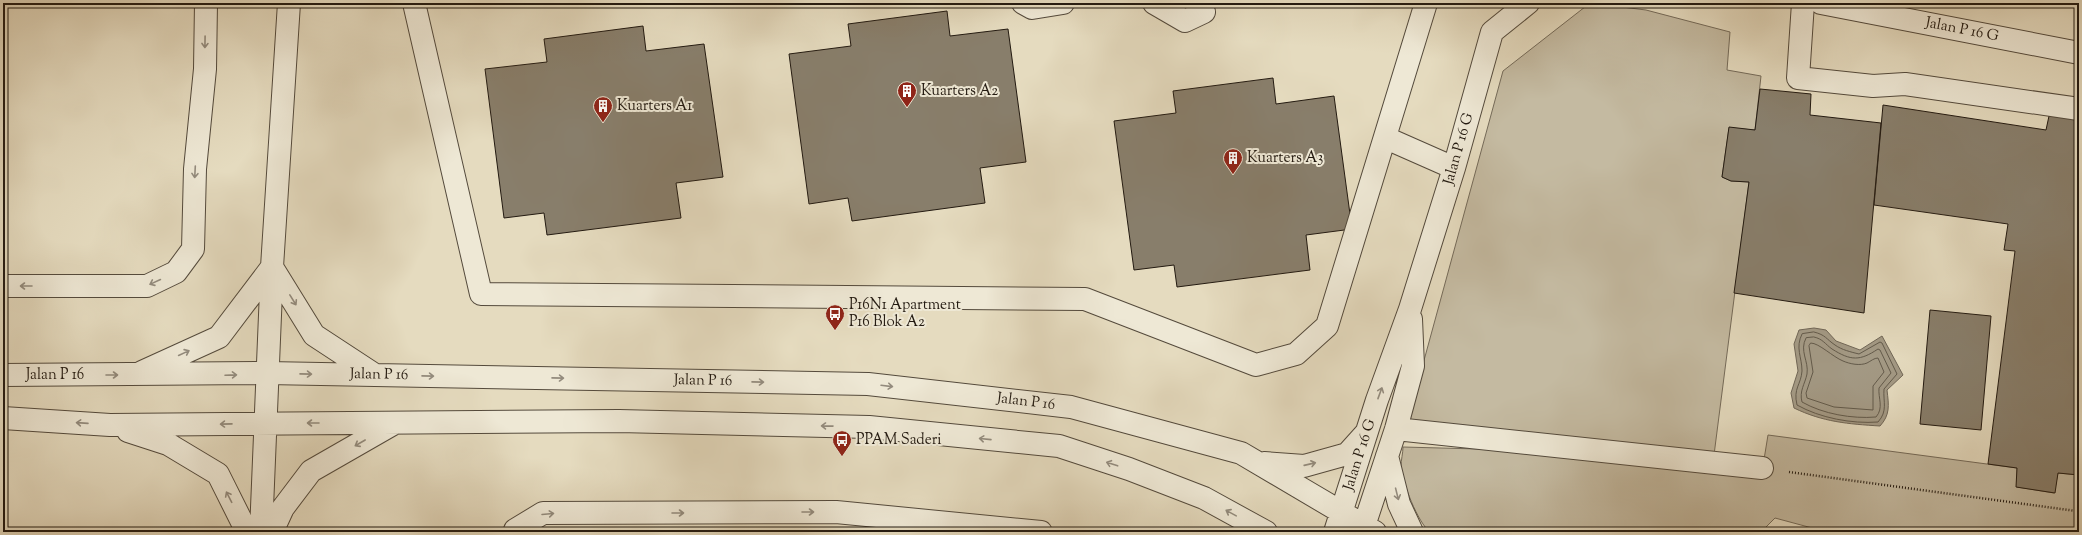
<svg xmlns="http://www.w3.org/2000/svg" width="2082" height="535" viewBox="0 0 2082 535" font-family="'Sorts Mill Goudy',serif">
<rect width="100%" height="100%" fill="#e5dbbf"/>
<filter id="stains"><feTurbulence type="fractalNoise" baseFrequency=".005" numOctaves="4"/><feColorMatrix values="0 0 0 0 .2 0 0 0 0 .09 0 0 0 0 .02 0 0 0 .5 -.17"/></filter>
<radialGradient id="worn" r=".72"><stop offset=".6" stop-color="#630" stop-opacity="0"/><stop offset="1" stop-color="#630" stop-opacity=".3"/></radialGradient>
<!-- green -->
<path fill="#c4baa1" stroke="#746a59" d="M1590,3L1646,10L1730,32L1727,70L1761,76L1755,130L1729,128L1722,177L1731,181L1749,182L1714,455L1405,430L1503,71Z
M1768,435L2017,468V487L2054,493L2058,473L2079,475V532H1827L1775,518L1761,532H1430C1418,523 1402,482 1401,466C1401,460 1403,453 1403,447L1516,450L1761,478Z"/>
<!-- water -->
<path fill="#a39984" stroke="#706656" d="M1814,328L1826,330L1836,341L1860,350L1882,336L1903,375L1887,390C1889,406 1890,415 1880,426C1848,424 1823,422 1794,408L1791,393L1798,371L1794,344L1799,330Z"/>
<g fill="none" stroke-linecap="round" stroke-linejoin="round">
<!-- shore -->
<path stroke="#635a4a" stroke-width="1" d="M1814,332C1826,335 1826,339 1835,345C1842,350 1851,352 1859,354L1880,342L1882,343L1897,374L1884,389C1883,402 1888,411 1878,422C1852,424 1820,418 1797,405C1793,388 1801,385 1802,371C1802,357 1795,348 1802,334Z
M1814,337C1823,339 1825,344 1832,349C1851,361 1860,361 1878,349L1880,350L1891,373L1879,388C1878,398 1884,408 1876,417C1852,419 1823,414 1802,402C1799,391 1805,384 1807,374C1809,361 1799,351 1806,338Z
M1811,343C1819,343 1833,357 1843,361C1850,364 1860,366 1867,363C1871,361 1874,358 1878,358L1884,372L1873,386V410L1834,407L1807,398L1806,393L1813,372L1809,346Z"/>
</g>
<!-- building -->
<path fill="#887e6b" stroke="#231a11" d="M947,11L950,36L1008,29L1026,162L980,168L985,203L852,221L848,198L809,204L789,54L851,46L848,24Z
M643,26L646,51L704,44L723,177L676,183L681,218L547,235L544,213L504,218L485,69L547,62L544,39Z
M1273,78L1276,104L1334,96L1352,229L1306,235L1310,270L1177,287L1174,265L1134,270L1114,121L1176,113L1173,91Z
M1760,89L1811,94L1810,115L1881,123L1864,313L1734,293L1749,182L1731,181L1722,177L1729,127L1755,130Z
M1883,105L2046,130L2049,116L2079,119V475L2058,473L2055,493L2016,487L2017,468L1988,464L2015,251L2004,250L2008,224L1874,205Z
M1930,310L1991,316L1981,430L1920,424Z"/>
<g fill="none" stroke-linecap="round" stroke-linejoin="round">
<!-- minor casing -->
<g stroke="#544a3c" stroke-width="24">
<path id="minor" d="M414,3L481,294L1085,299L1256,365L1296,354L1327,326L1426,3
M1023,3L1032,8L1063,3
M1154,3L1185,21L1204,12
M1803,3L1798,78L1873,86L1905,84L2079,109
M1821,3L2079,53
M1386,138L1454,168
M272,267L314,335L375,375
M3,286H147L176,272L193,249L195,169L205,69L206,3
M142,372L219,337L272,267
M3,375L267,373L868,384L1071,407L1241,453L1375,532
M3,418L110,425L619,421L869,427L1059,446L1129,469L1204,498L1266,532
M1396,429L1762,468
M128,431L168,444L218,474L247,532
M1387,456L1399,504L1412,532
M1264,463L1304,466L1347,454L1365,434
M261,532L272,267L289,3
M272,532L283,508L311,471L393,424
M516,532L515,530L543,513L836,512L1041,532
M1335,532L1377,400L1410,309L1454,168L1492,32L1528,3
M1362,532L1396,429L1413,366L1411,319"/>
</g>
<!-- path -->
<path stroke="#231a11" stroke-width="2.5" stroke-dasharray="1 2" stroke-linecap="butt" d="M1789,472L2076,511
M2079,497L2076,511L2079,525"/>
<!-- minor -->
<use href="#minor" stroke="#eee8d5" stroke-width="22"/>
</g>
<!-- one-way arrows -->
<defs><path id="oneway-shaft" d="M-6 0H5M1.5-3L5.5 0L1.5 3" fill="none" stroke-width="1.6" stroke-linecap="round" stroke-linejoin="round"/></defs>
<g stroke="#938b7d">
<use href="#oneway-shaft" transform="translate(205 42) rotate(91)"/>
<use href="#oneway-shaft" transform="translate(195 172) rotate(93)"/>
<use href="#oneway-shaft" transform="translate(155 282) rotate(155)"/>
<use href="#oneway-shaft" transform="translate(26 286) rotate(180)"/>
<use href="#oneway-shaft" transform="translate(293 300) rotate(58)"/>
<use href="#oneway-shaft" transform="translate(184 353) rotate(-25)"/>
<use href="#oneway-shaft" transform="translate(306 374) rotate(1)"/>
<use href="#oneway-shaft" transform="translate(112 375)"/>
<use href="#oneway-shaft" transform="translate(231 375) rotate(-2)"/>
<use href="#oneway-shaft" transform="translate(428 376) rotate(1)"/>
<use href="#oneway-shaft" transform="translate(558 378) rotate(1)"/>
<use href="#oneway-shaft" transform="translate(758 382) rotate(1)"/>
<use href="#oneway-shaft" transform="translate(887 386) rotate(7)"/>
<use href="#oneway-shaft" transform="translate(1380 393) rotate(-70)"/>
<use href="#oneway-shaft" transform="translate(82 423) rotate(-176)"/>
<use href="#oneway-shaft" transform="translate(313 423) rotate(-180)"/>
<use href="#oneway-shaft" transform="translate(226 424) rotate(179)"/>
<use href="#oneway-shaft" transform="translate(827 426) rotate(-179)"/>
<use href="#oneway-shaft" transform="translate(985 439) rotate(-174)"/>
<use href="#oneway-shaft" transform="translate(360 443) rotate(150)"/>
<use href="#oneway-shaft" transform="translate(1112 464) rotate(-162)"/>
<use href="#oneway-shaft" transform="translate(1310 464) rotate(-13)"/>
<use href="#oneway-shaft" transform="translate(1397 494) rotate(76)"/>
<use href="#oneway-shaft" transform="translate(229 497) rotate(-117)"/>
<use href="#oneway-shaft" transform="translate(808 512)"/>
<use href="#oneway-shaft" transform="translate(678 513)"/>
<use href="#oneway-shaft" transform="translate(1231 513) rotate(-151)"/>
<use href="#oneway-shaft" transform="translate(548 514) rotate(-5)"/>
</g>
<!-- icons -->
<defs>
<g id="building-pin" transform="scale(1)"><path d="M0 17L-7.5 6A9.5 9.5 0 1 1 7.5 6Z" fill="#8f2418" stroke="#eee8d5"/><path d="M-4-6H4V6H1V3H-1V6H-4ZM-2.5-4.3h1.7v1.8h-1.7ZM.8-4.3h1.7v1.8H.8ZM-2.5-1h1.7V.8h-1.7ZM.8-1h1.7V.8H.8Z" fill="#fff"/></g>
<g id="bus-pin" transform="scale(1)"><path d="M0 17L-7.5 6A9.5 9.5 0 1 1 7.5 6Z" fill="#8f2418" stroke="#eee8d5"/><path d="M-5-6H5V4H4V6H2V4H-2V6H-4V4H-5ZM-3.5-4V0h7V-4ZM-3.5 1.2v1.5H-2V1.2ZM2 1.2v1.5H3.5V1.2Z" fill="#fff"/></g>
</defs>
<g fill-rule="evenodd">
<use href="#building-pin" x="907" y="91"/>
<use href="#building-pin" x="603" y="106"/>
<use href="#building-pin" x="1233" y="158"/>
<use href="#bus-pin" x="835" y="314"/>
<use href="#bus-pin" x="842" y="440"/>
</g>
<g text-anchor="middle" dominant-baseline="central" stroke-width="4" stroke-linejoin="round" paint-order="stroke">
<!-- street labels -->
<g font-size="15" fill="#231a11" stroke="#eee8d5">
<text transform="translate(1962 30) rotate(11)">Jalan P 16 G</text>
<text transform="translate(1459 149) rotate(-74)">Jalan P 16 G</text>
<text x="55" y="375">Jalan P 16</text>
<text transform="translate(379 375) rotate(1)">Jalan P 16</text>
<text transform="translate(703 381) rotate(1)">Jalan P 16</text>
<text transform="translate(1026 402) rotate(7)">Jalan P 16</text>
<text transform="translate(1360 455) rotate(-72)">Jalan P 16 G</text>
</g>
<!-- poi labels -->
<g font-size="15" fill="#231a11" stroke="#eee8d5" text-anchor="start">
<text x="921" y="91">Kuarters A2</text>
<text x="617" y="106">Kuarters A1</text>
<text x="1247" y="158">Kuarters A3</text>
<text x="849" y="305">P16N1 Apartment<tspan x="849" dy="17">P16 Blok A2</tspan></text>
<text x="856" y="440">PPAM Saderi</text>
</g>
</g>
<!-- margin -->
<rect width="2082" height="535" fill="none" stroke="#e5dbbf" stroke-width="16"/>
<rect x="4" y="4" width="2074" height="527" fill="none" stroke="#231a11" stroke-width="2"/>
<rect x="8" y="8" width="2066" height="519" fill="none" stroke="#231a11"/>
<rect width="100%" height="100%" filter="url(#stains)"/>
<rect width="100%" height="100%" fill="url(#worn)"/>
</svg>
